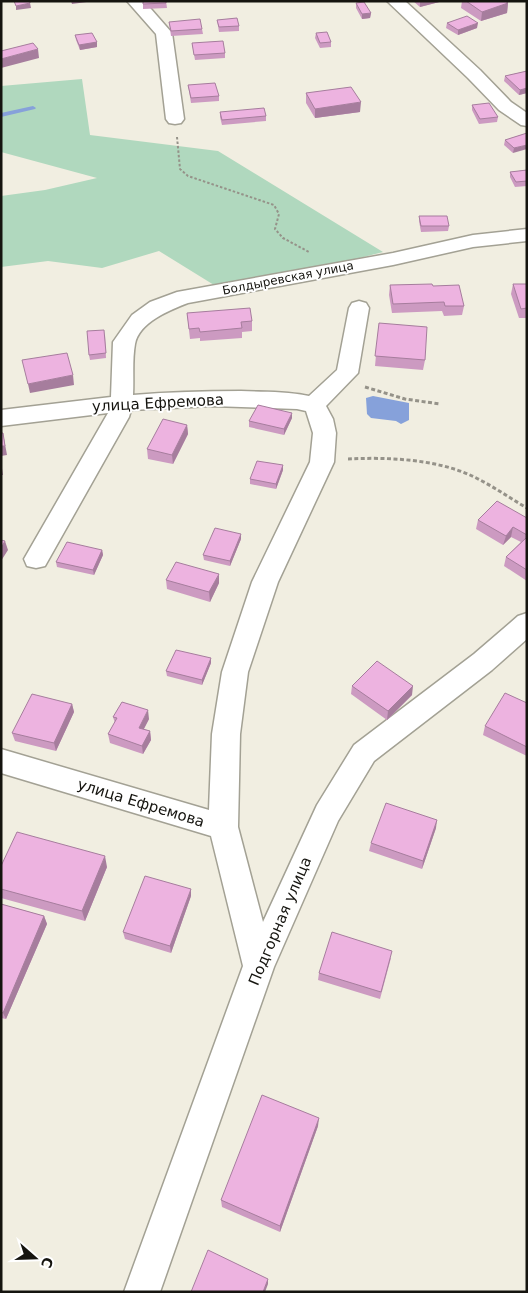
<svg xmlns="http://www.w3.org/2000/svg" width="528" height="1293" viewBox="0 0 528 1293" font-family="'DejaVu Sans',sans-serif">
<rect width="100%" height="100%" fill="#f1eee1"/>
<!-- green -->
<path fill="#b0d8be" d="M82,79L90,135L218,151L383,252L301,273L214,285L159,251L102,268L48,261L1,267V196L45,190L97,178L1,152V86Z"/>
<!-- water -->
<path fill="#86a1da" d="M373,396L409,403V420L401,424L396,421L371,418L367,414L366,398Z"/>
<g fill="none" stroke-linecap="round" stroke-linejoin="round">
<!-- stream -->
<path fill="#86a1da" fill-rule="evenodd" d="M33,106L36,108L35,109L1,117V113Z"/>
<!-- minor casing -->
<g stroke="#a3a194" stroke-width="3">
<path id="minor" d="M127,1H144L172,33L184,119L181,123L175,124L169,123L166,119L156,34Z
M387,1H405L480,70L511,102L527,113V126L521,125L499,110L468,78Z
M527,229V241L473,247L393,265L188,303C170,310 139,322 135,344C132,360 134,379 133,395C169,392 205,391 241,391C264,392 287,391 309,396L337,370L349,308L352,303L359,301L366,303L369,308L358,373L326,406L333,419L336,433L334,462L278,582L248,672L240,734L238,827L263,922L317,805L354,745L474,654L518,616L527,613V639L492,670L374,761L338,821L274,967L160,1292H124L243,966L211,836L1,773V749L209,810L212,734L222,672L252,582L310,462L313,433L306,411L297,409L212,406L131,410L129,417L45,566L36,568L27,566L24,559L108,413L1,426V410L111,397L113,342L132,315L150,302L177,292L393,253L473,235Z"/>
</g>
<!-- path-far1 -->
<path stroke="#959289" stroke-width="2" stroke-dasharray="2.5 2" stroke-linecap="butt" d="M177,137L180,169L188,176L274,205L279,214L275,229L283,238L309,252"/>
<!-- path -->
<path stroke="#959289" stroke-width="3" stroke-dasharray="4 2.5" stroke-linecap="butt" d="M365,387L405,399L440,404
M348,459C387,457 434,459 470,475C490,484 508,497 527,508"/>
<!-- minor -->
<use href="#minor" fill="#fff" fill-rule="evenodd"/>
</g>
<!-- wall -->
<path fill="#cc9ac1" d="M143,1H166L167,8L143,9Z
M413,1H443L420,7Z
M462,1H505L508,3L507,13L481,21L461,8Z
M356,3L371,13L370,18L362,19L356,8Z
M217,20L239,26V31L219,32Z
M169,22L202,29L203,34L171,36Z
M447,23L477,28L458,35L446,28Z
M316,33L331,42V47L320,48L315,38Z
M75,35L97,42V47L80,50L76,40Z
M192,43L225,53V58L195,60Z
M527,71V93L519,95L504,81L505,76Z
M188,85L219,96V101L191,103Z
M306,93L360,112L315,118L306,103Z
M472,105L498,117L497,122L479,124L472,110Z
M220,112L266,116V121L222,125L220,117Z
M527,133L513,153L504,145L505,140Z
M527,170V186L515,187L510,177V172Z
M419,216L449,226L448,231L421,232L419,221Z
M513,284H527V318H519L511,294Z
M390,285L433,286L464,306L462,315L444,316L442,311L392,313L389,295Z
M187,313L252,321V331L242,332V338L200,341V338L190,339Z
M379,323L425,360L423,370L375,366Z
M105,335L106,358L90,360L89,355Z
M292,418L284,435L249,427V421Z
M187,425L188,434L173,464L148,459L147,449Z
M283,470L276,489L250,484V479Z
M527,518V581L504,566L506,557L521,542L511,537L503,545L476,529L478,520Z
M241,539L230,566L204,560L203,555Z
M102,550L103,555L94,575L57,567L56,562Z
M166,580L219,583L210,602L167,589Z
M211,663L202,685L167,676L166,671Z
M352,686L412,695L387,720L351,694Z
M527,703V756L483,735L485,726Z
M72,704L74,712L56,751L15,741L12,733Z
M113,717L149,719L144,729L150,731L151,740L143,754L110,743L108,734L115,723Z
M436,828L422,869L369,851L371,843Z
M1,866L107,867L85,921L1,898Z
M191,896L171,953L125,939L123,932Z
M1,904L44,916L47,924L6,1019L1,1018Z
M391,958L380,999L318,980L319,973Z
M318,1126L280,1232L222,1207L221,1200Z"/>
<!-- shaded-wall -->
<path fill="#a67d9d" d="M71,1H94L72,4Z
M424,1H443L420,7V2Z
M30,3L31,8L16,10V6Z
M508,3L507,13L481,21L482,12Z
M371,13L370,18L362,19V14Z
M478,23L477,28L458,35V30Z
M97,42V47L80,50L79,45Z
M38,49L39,58L1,68V59Z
M527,88V93L519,95L520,90Z
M361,102L360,112L315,118V109Z
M527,145V149L513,153L514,148Z
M73,375L74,385L30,393L28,384Z
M292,413V418L284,435V429Z
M187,425L188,434L173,464L172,455Z
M3,433L7,455L1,456V446Z
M1,462L3,475H1Z
M283,465V470L276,489V484Z
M513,527L511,537L503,545L506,536Z
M241,534V539L230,566V561Z
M5,541L8,550L1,561V548Z
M102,550L103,555L94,575L93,570Z
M219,574V583L210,602L209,592Z
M211,658V663L202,685V680Z
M413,686L412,695L387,720L388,711Z
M72,704L74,712L56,751L54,743Z
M148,710L149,719L140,736L139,728Z
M150,731L151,740L143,754L142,746Z
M437,820L436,828L422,869L423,861Z
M105,856L107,867L85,921L82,911Z
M191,889V896L171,953L170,946Z
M44,916L47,924L6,1019L3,1013Z
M319,1118L318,1126L280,1232V1226Z
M268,1279V1284L265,1292H263Z"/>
<!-- building -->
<path fill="#edb3e0" stroke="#a67d9d" d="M14,1H30V3L16,6Z
M143,1H166V3L143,4Z
M466,1H505L508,3L482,12Z
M364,2L371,13L362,14L356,3Z
M467,16L478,23L458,30L447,23Z
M237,18L239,26L219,27L217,20Z
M200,19L202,29L171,31L169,22Z
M327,32L331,42L320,43L316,33Z
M92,33L97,42L79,45L75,35Z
M223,41L225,53L194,55L192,43Z
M33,43L38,49L1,59V51Z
M527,71V88L520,90L505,76Z
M215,83L219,96L191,98L188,85Z
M351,87L361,102L315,109L306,93Z
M489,103L498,117L480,119L472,105Z
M264,108L266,116L222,120L220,112Z
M527,133V145L514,148L505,140Z
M527,170V181L516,182L510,172Z
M419,216H447L449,226H421Z
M432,284L433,286L459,285L464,306H445L444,302L393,304L390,285Z
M513,284H527V308L521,309Z
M250,308L252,321L241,322L242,328L200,332L199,328L189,329L187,313Z
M379,323L427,327L425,360L375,356Z
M104,330L106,353L89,355L87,331Z
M67,353L73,375L28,384L22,360Z
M258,405L292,413L284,429L249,421Z
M163,419L187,425L172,455L147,449Z
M1,433H3L5,446H1Z
M257,461L283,465L276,484L250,479Z
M497,501L527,518V535L513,527L506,536L478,520Z
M215,528L241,534L230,561L203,555Z
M526,538H527V570L506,557Z
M1,540L5,541L1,548Z
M67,542L102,550L93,570L56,562Z
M176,562L219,574L209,592L166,580Z
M176,650L211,658L202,680L166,671Z
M377,661L413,686L388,711L352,686Z
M505,693L527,703V747L485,726Z
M32,694L72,704L54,743L12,733Z
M122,702L148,710L139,728L150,731L142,746L108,734L117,718L113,717Z
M386,803L437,820L423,861L371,843Z
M17,832L105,856L82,911L1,889V866Z
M145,876L191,889L170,946L123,932Z
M1,904L44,916L3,1013L1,1012Z
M332,932L392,951L381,992L319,973Z
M262,1095L319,1118L280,1226L221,1200Z
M208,1250L268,1279L263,1292H191Z"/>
<g text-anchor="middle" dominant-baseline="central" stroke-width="4" stroke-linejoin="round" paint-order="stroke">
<!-- far-street labels -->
<g font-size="12" fill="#15140f" stroke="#fff">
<text transform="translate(288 278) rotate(-11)">Болдыревская улица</text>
</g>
<!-- street labels -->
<g font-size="15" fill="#15140f" stroke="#fff">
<text transform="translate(158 403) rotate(-3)">улица Ефремова</text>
<text transform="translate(141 803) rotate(17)">улица Ефремова</text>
<text transform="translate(280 921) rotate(-67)">Подгорная улица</text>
</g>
</g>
<!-- border -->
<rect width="528" height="1293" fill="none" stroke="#15140f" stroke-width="5"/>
<!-- north arrow -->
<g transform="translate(35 1258) rotate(110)" stroke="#ffffff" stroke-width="4" paint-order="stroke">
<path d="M0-4L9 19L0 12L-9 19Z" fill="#15140f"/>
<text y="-8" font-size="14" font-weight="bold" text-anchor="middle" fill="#15140f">С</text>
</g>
</svg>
